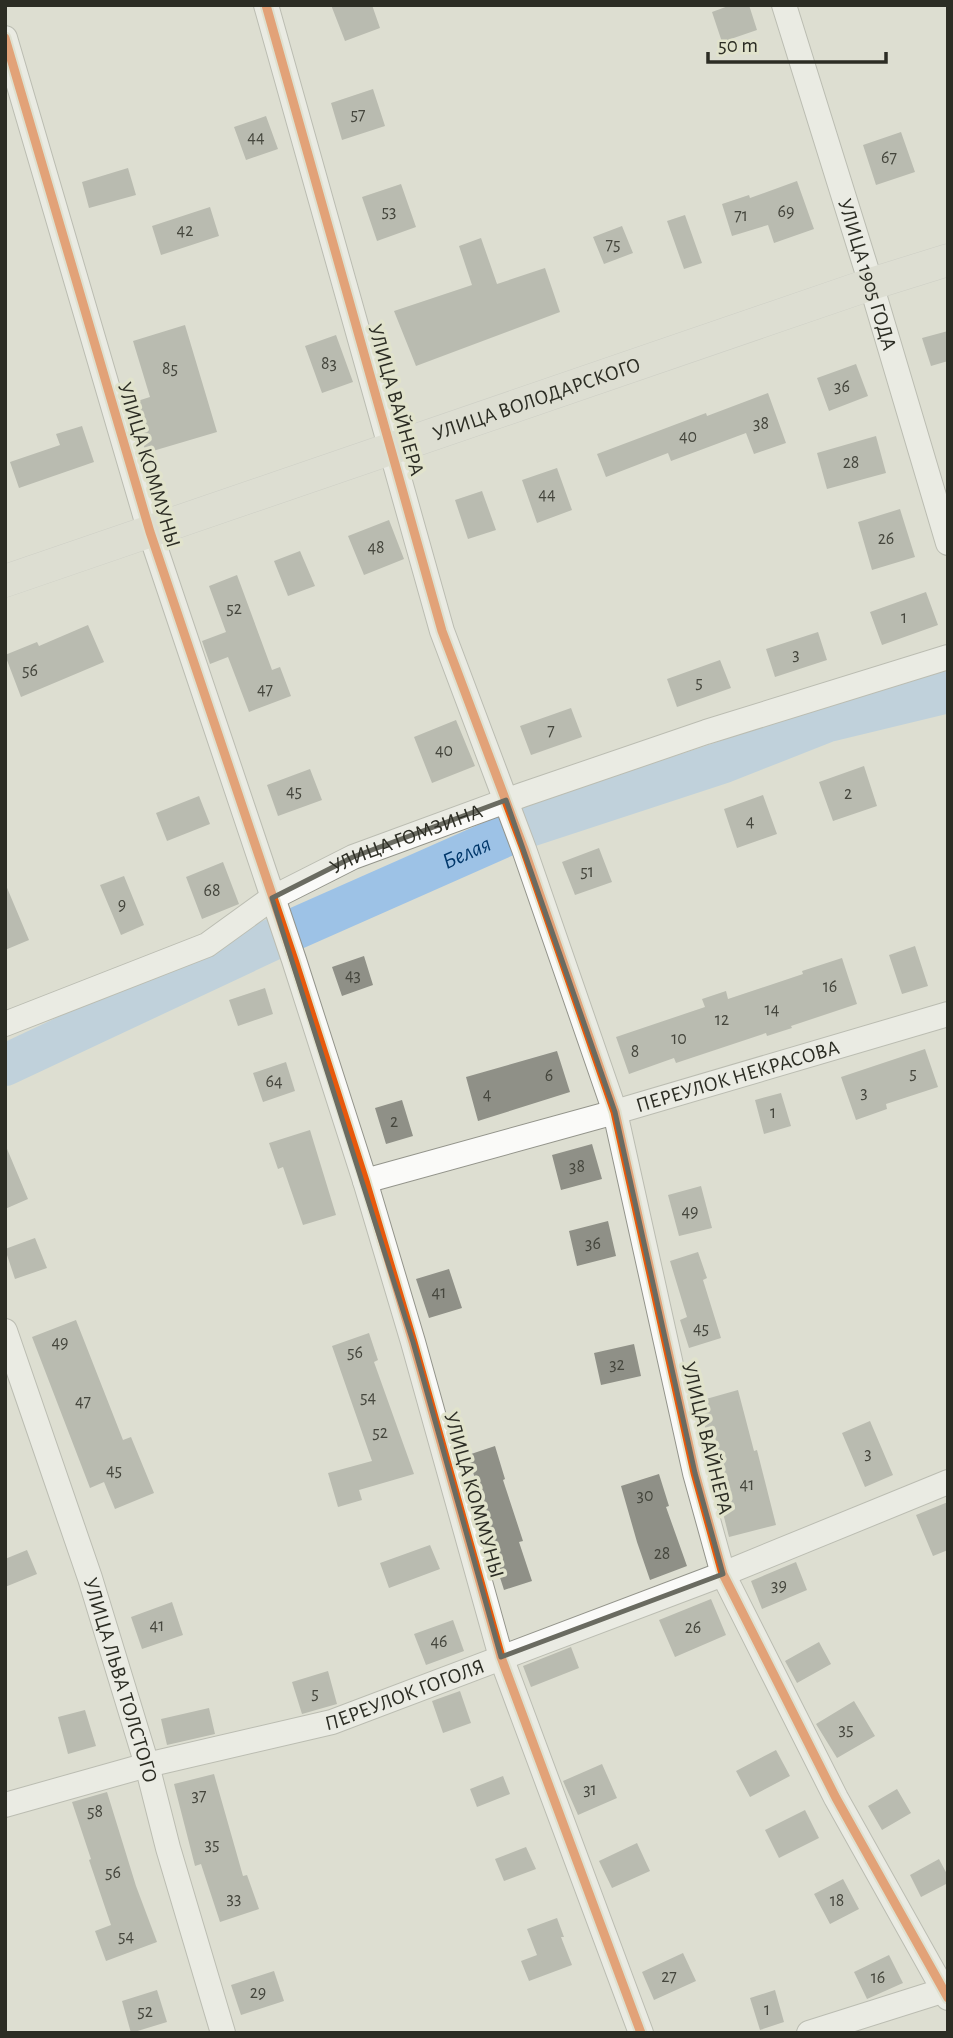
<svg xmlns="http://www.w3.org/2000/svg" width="953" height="2038" viewBox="0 0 953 2038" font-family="'Alegreya Sans',sans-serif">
<rect width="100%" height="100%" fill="#ddded1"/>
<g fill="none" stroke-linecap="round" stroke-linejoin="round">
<!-- river -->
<path stroke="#9dc2e6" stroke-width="42" id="s1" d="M5,1065L297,928L523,828L724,762L828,721L948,692"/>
</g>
<!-- building -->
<path fill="#8f9087" d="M331,5H372L380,28L345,41Z
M731,5H749L757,30L722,42L712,12Z
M373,89L385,126L342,140L331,103Z
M266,116L278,149L246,160L234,127Z
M901,132L915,172L876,185L863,145Z
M128,168L136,195L89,208L82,182Z
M797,181L814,229L774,243L768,225L732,236L722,204L749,195L750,198Z
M401,184L416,227L377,241L362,197Z
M210,207L219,236L161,255L152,226Z
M685,215L702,263L684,269L667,221Z
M622,226L633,253L604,264L593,237Z
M481,238L497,284L545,268L560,312L416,366L394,311L472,285L459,246Z
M185,325L217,432L146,453L131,403L150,397L133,341Z
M948,331V361L931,366L922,338Z
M336,335L353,382L322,393L305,346Z
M856,364L868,396L829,411L817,378Z
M768,393L786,443L754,454L746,433L671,461L668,453L606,477L597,454L706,413L707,416Z
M82,426L94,462L19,488L10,462L60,445L56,434Z
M876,436L886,473L827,489L817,453Z
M557,468L572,510L537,523L522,480Z
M482,491L496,530L468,539L455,500Z
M900,509L915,557L872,570L858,522Z
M389,520L404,559L364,575L348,536Z
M300,551L315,586L288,596L274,561Z
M237,575L272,670L280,667L291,696L249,712L228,657L210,664L202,641L226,632L209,586Z
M926,592L938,625L882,645L870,612Z
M88,625L104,662L21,697L5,655L37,642L39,646Z
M818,632L827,660L775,677L766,649Z
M720,660L731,688L677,707L667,679Z
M571,708L582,737L531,755L520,726Z
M456,720L475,766L432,783L414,737Z
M864,766L877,806L833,821L819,782Z
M310,769L322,800L278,816L267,785Z
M763,795L777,834L737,848L724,809Z
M199,796L210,824L167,841L156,813Z
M599,848L612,882L575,895L562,862Z
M223,862L239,904L202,919L186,877Z
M124,876L144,925L121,935L100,885Z
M5,883L29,940L5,950Z
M915,946L928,986L902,994L889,955Z
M364,956L373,985L342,996L332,967Z
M842,958L857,1004L791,1026L792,1028L767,1036L766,1033L676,1063L674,1058L629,1074L616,1037L705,1007L702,999L726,991L728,999L803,974L802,971Z
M265,988L273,1014L238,1026L229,1000Z
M925,1049L938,1087L886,1104L887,1109L856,1120L841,1077Z
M557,1051L570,1092L478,1121L466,1077Z
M286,1062L295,1091L263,1102L253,1073Z
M781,1093L791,1126L764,1134L755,1100Z
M402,1100L413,1136L386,1144L375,1108Z
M310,1130L336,1215L303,1225L283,1167L278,1169L269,1143Z
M5,1144L28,1199L5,1209Z
M592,1144L602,1179L561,1190L552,1155Z
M701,1186L712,1228L679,1236L668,1195Z
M608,1221L616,1256L577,1266L569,1231Z
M35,1238L47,1268L15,1279L5,1249Z
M698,1252L707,1278L703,1280L721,1338L689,1348L680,1320L687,1317L670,1261Z
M449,1269L462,1308L429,1318L416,1279Z
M76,1320L123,1440L131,1437L154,1493L115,1509L104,1482L90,1488L32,1337Z
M369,1333L378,1360L374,1362L414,1474L359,1490L362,1500L338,1507L328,1473L372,1461L332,1346Z
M634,1344L641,1376L601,1385L594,1353Z
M738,1390L754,1451L757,1450L776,1525L729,1537L723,1513L733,1510L713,1429L706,1431L699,1401Z
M870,1421L893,1475L865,1487L842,1433Z
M495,1446L505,1479L503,1480L523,1541L519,1542L532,1581L504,1590L496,1565L500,1564L468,1455Z
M659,1474L669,1506L666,1507L687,1566L650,1580L637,1542L621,1486Z
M948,1502V1550L933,1556L916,1515Z
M430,1545L440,1569L389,1588L380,1563Z
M27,1550L37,1574L5,1587V1559Z
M796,1562L807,1590L762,1609L751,1581Z
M711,1599L726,1635L675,1657L659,1620Z
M172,1602L183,1635L142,1649L131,1617Z
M453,1620L464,1651L426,1665L414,1634Z
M819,1642L831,1664L797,1683L785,1661Z
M571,1647L579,1668L531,1687L523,1666Z
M328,1671L337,1704L302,1714L292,1682Z
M460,1691L471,1723L443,1733L432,1701Z
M854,1701L875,1736L837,1758L816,1724Z
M209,1708L215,1734L167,1745L161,1719Z
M85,1710L96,1746L68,1754L58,1717Z
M776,1750L790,1776L750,1797L736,1771Z
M602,1764L617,1798L578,1815L563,1781Z
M214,1774L243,1876L247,1875L259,1909L220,1922L201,1864L195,1866L174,1784Z
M503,1776L510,1794L477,1807L470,1789Z
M897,1789L911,1813L882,1830L868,1806Z
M107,1792L136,1886L157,1942L106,1961L95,1931L111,1925L89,1860L91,1859L72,1802Z
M805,1810L819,1838L779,1858L765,1830Z
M637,1843L650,1871L612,1888L599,1861Z
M526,1847L536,1869L504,1881L495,1859Z
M939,1859L948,1876V1883L921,1897L910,1875Z
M843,1879L859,1909L830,1924L814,1894Z
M557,1918L564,1937H561L572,1965L529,1981L521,1961L537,1955L527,1929Z
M683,1953L696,1981L654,2000L642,1972Z
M889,1955L903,1983L867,1999L854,1972Z
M274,1971L284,2001L241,2015L231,1985Z
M157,1990L167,2022L131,2033L122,2001Z
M775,1990L784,2022L760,2030L750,1998Z"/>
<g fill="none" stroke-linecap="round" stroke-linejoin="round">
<!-- minor casing -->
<g stroke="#93948b" stroke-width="26">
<g id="minor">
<path d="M266,5L442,631L524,849L615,1112L695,1473L723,1574L836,1798L948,1998"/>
<path id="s2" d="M784,5L871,284L948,543"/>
<path d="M5,38L150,532L294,960L365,1181L413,1342L501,1657L641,2033"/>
<path id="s3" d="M5,1024L207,945L272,898L353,857L522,795L706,732L948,657"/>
<path id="s4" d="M365,1181L615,1112L948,1014"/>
<path id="s5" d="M5,1331L90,1578L147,1765L168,1848L223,2033"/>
<path id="s6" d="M5,1805L147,1765L332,1722L723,1574L948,1482"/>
<path d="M809,2033L948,1989"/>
</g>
</g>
<!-- major casing -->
<g stroke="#bdbdb7" stroke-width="33">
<g id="major">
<path id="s7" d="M5,581L871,284L948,260"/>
</g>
</g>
<!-- minor -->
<use href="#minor" stroke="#fafaf8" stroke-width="24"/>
<!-- major -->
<use href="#major" stroke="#deded3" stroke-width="32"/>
<!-- cycleway casing -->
<g stroke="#e1e3cc" stroke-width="13">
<path id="cycleway" d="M266,5L442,631L524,849L615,1112L695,1473L723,1574L836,1798L948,1998
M5,38L150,532L294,960L365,1181L413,1342L501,1657L641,2033"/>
</g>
<!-- cycleway -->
<use href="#cycleway" stroke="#e8590c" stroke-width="9"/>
</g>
<!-- marked area -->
<path d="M0 0H953V2038H0ZM506,800L615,1112L695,1473L723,1574L501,1657L413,1342L272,898L353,857Z" fill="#ddded1" fill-opacity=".55" fill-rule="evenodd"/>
<path fill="none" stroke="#6a6b61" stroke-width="5" stroke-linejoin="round" d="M506,800L615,1112L695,1473L723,1574L501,1657L413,1342L272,898L353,857Z"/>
<g text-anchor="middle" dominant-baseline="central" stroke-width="7" stroke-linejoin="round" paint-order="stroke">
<!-- number labels -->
<g font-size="18" fill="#45463d">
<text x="358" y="115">57</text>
<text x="256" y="138">44</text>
<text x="889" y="158">67</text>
<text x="389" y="212">53</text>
<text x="786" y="212">69</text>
<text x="741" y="216">71</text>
<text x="185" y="231">42</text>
<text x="613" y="245">75</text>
<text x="329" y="364">83</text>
<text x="170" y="369">85</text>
<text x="842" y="387">36</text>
<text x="761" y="424">38</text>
<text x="688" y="437">40</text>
<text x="851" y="463">28</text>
<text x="547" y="495">44</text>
<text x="886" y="539">26</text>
<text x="376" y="548">48</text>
<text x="234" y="609">52</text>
<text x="904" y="618">1</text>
<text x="796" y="655">3</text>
<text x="30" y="671">56</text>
<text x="699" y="683">5</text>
<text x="265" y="690">47</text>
<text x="551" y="731">7</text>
<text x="444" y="751">40</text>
<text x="294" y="792">45</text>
<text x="848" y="794">2</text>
<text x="750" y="822">4</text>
<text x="587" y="872">51</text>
<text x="212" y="891">68</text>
<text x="122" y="905">9</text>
<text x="353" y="976">43</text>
<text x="830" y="987">16</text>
<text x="772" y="1010">14</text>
<text x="722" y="1020">12</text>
<text x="679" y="1039">10</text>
<text x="635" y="1052">8</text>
<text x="913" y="1074">5</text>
<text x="549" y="1076">6</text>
<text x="274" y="1082">64</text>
<text x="864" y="1093">3</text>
<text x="487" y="1095">4</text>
<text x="773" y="1113">1</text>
<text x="394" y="1122">2</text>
<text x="577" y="1167">38</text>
<text x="690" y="1212">49</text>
<text x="593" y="1244">36</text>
<text x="439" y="1293">41</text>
<text x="701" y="1329">45</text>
<text x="60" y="1343">49</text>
<text x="355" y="1353">56</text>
<text x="617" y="1365">32</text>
<text x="368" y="1398">54</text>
<text x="83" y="1402">47</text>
<text x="380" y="1433">52</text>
<text x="868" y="1454">3</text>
<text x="114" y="1471">45</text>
<text x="747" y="1485">41</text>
<text x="645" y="1496">30</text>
<text x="662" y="1554">28</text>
<text x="779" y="1586">39</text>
<text x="157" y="1626">41</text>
<text x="693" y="1628">26</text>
<text x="439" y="1642">46</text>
<text x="315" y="1694">5</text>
<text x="846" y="1730">35</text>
<text x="590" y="1790">31</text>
<text x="199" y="1796">37</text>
<text x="95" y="1812">58</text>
<text x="212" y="1845">35</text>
<text x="113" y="1873">56</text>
<text x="234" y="1899">33</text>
<text x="837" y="1901">18</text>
<text x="126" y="1937">54</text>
<text x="669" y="1977">27</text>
<text x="878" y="1978">16</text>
<text x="258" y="1993">29</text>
<text x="767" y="2010">1</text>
<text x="145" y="2012">52</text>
</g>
<!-- street labels -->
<g font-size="21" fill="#2c2d24" stroke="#e1e3cc">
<text stroke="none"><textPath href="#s2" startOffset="282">УЛИЦА 1905 ГОДА</textPath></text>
<text stroke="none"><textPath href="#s7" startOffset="562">УЛИЦА ВОЛОДАРСКОГО</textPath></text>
<text transform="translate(396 400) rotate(74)">УЛИЦА ВАЙНЕРА</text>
<text transform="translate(149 465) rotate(73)">УЛИЦА КОММУНЫ</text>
<text stroke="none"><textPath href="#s3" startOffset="444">УЛИЦА ГОМЗИНА</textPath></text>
<text stroke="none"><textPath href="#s4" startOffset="387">ПЕРЕУЛОК НЕКРАСОВА</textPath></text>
<text transform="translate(707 1438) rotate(76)">УЛИЦА ВАЙНЕРА</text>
<text transform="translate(474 1495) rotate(74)">УЛИЦА КОММУНЫ</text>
<text stroke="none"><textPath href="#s5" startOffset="368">УЛИЦА ЛЬВА ТОЛСТОГО</textPath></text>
<text stroke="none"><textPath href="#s6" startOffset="415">ПЕРЕУЛОК ГОГОЛЯ</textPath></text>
</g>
<!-- water labels -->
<g font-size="23" font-style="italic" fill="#00376a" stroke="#e1e3cc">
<text stroke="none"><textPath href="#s1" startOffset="508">Белая</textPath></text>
</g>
</g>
<!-- border -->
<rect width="953" height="2038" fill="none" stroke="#2c2d24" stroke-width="14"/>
<!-- scale -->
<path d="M708 52v10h178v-10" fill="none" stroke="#2c2d24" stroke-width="3.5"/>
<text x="718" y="52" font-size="21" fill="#2c2d24" stroke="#e1e3cc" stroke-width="5" paint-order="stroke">50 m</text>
</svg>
